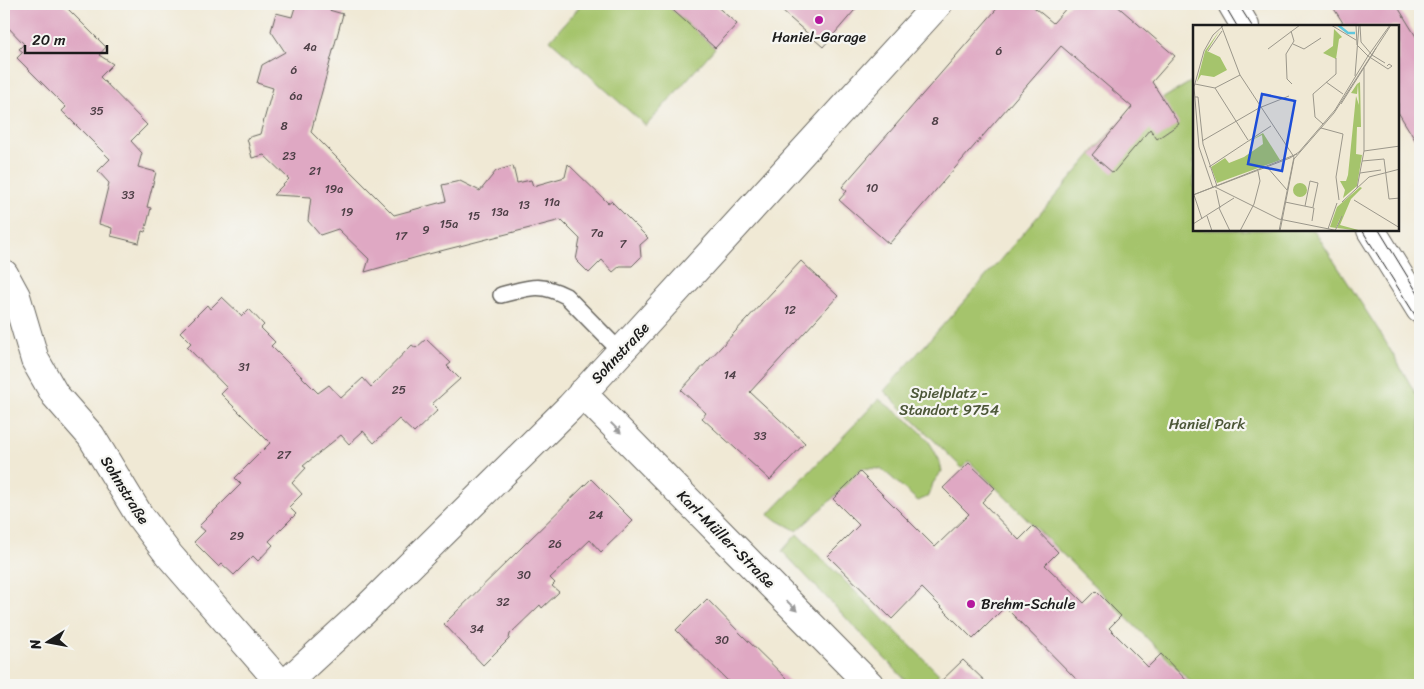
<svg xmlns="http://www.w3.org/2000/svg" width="1424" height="689" viewBox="0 0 1424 689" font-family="Sriracha,sans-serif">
<rect width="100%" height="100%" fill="#f6f6f2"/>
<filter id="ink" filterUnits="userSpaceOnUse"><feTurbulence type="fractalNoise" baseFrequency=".02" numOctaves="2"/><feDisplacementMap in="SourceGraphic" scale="10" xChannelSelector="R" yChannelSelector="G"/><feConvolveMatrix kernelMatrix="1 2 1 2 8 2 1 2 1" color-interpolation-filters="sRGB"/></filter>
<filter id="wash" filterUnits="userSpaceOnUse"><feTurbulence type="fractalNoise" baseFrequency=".0096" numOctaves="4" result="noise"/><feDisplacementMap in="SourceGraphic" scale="20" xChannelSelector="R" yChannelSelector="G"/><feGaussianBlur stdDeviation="1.12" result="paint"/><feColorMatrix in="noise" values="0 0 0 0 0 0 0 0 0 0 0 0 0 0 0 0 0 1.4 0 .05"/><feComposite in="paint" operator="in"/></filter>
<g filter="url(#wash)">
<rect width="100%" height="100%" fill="#f0e9d5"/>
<!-- green -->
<path fill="#a5c46c" stroke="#607044" d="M582,4H666L715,48L646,126L550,40Z
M1194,80V230H1314L1381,334L1420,401V685H1194L969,461L962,468L884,391L975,289L1116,126Z
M879,399C908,422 932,432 942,471L933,483L929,496L918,501L882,469L862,468L829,502L797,531L768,515Z
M797,534L939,674L931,682L933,685H910L782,551Z"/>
<g id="blocks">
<!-- building -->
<path fill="#dfa8c3" d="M4,4H63L106,47L99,55L113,64L100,77L147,125L131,141L142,153L138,167L156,172L147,207L151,208L145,232L142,231L139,243L111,236L112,228L99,224L109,183L98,171L110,159L62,111L66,107L17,58L23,52L19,49L24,44L4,23Z
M296,4H331L329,10L343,14L311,132L394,215L446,201L442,185L460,181L480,191L496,171L513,166L517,183L531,180L533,186L565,177L568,164L608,203L611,201L648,238L640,245L641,257L632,266H620L613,272L602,260L589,273L576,260L580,239L561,220L421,256L365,272L369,259L338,229L320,235L308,221L311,197L273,195L289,179L264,155L252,158L247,138L260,134L273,88L257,83L262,65L285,52L271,31L276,13L292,17Z
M666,4H714L737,24L715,48Z
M774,4H860L823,47Z
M1001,4H1030L1053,23L1070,4H1115L1175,56L1152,82L1179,124L1157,139L1150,129L1113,173L1092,155L1132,107L1061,46L889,244L839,200L847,191L842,187Z
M1331,4H1396L1420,43V148L1398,112V26H1345Z
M801,261L838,296L750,392L805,443L770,480L702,418L706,413L681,390Z
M222,297L242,316L249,309L264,325L261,328L275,342L271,346L318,393L329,385L341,398L363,378L371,387L412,345L416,348L426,339L451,363L447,366L460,379L432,404L438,410L414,433L399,419L374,443L363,431L349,444L341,435L303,466L306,468L292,483L302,494L289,507L296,514L269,541L273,545L258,561L253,556L234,575L222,564L219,567L194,542L205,531L199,526L241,484L235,478L270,443L221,394L227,388L187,347L191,343L180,332L207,305L210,309Z
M969,463L995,488L982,502L1019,540L1033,526L1058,552L1045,565L1084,603L1096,591L1121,616L1109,628L1148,667L1161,654L1191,685H1082L1005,607L973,639L922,588L892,619L828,556L859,525L833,499L860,472L935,547L969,514L943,488Z
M591,479L633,521L601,552L590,540L550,578L555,583L552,586L559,592L542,608L540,605L510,634L509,639L483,665L444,624Z
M707,599L739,632L793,685H732L676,630Z
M963,660L989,685H937Z"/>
</g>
</g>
<g filter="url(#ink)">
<use href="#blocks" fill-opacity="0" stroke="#66645d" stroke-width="1"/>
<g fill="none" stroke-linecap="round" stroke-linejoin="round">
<!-- service casing -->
<g stroke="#66645d" stroke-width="18">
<path id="service" d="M501,295C529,288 539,282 566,296L621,352"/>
</g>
<!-- minor casing -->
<g stroke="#66645d" stroke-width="30">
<path id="minor" d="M4,274L16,296L35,360L55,395L91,436L139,515L169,555L282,685
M582,393L870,685
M284,685L362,613L570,407L938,4"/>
</g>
<!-- secondary casing -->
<g stroke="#66645d" stroke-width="30">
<path id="secondary" d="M1232,4L1245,26
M1371,230L1420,309"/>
</g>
<!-- service -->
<use href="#service" stroke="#fff" stroke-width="15"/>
<!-- minor -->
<use href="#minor" stroke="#fff" stroke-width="28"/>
<!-- secondary -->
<use href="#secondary" stroke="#fff" stroke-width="28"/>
<!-- tram -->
<path stroke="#1c1c1c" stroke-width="1" d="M1224,4L1237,26
M1238,4L1252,26
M1362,230L1420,323
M1379,230L1420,297"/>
</g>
<!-- one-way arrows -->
<defs><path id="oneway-solid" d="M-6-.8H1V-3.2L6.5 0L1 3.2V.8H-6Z" transform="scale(1.25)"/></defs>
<g fill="#999">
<use href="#oneway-solid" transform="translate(616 428) rotate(45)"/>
<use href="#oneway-solid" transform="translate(792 606) rotate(45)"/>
</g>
</g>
<!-- markers -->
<g fill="#b5179e" stroke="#f6f6f2" stroke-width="2">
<circle cx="819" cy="20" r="5"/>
<circle cx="971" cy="604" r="5"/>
</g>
<g text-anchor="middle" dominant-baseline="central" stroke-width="4.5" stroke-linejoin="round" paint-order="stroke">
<!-- number labels -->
<g font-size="12" fill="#4d3f46">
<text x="310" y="47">4a</text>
<text x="999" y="51">6</text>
<text x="294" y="70">6</text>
<text x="296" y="96">6a</text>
<text x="97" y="111">35</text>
<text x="935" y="121">8</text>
<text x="284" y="126">8</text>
<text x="289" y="156">23</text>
<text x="315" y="171">21</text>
<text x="872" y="188">10</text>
<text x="334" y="189">19a</text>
<text x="128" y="195">33</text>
<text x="552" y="202">11a</text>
<text x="524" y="205">13</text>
<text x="347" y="212">19</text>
<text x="500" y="212">13a</text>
<text x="474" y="216">15</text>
<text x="449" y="224">15a</text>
<text x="426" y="230">9</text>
<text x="597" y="233">7a</text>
<text x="401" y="236">17</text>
<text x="623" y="244">7</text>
<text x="790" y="310">12</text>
<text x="244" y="367">31</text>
<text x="730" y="375">14</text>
<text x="399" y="390">25</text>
<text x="760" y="436">33</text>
<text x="284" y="455">27</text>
<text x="596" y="515">24</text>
<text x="237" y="536">29</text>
<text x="555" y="544">26</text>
<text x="524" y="575">30</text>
<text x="503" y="602">32</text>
<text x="477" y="629">34</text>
<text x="722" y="640">30</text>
</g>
<!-- poi labels -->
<g font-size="15" fill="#1c1c1c" stroke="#f6f6f2">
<text x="819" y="37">Haniel-Garage</text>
<text x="981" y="604" text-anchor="start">Brehm-Schule</text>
</g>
<!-- street labels -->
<g font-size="15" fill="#1c1c1c" stroke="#f6f6f2">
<text transform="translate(620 353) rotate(-47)">Sohnstraße</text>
<text transform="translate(125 490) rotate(58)">Sohnstraße</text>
<text transform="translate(726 539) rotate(45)">Karl-Müller-Straße</text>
</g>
<!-- park labels -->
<g font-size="15" fill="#4c5738" stroke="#f6f6f2">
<text x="949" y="393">Spielplatz -<tspan x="949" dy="17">Standort 9754</tspan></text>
<text x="1207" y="424">Haniel Park</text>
</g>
</g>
<!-- overview -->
<g transform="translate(1193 25)">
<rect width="206" height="206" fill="#f0e9d5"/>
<path d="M141,4L149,12L146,14L143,34L130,28L140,21ZM27,5L14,26L27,32L34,45L21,52L8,50L4,57L12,26ZM167,57L168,102H164L163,129L169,130L164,161L150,173L152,165L147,156H153L155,150L163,71L166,80L165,59L164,69L158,68L164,59ZM70,108L87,135L24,158L18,142L32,133L36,138L51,132L70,119L69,110L55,117ZM100 165a7 7 0 1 1 14 0a7 7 0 1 1-14 0ZM167,162L169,163L158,174L147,200L169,206L144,203L148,191L143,203L137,202L144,182Z" fill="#a5c46c"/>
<path fill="none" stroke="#60c7dd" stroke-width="2.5" d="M145,0L155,8H162"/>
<path fill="none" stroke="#9b978b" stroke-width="1" d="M28,0L47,50L101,132L86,206M138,0L163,15M98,6L101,16L93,29L94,54L99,59M100,19L111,24L128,13M183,23L179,30L192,38M75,24L107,0M15,26L29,6M194,41L196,39L199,41L195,44L175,31L197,0M162,51L166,0M133,57L150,69M2,59L22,63L47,50M22,63L55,115M2,72H5L10,119L24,161M148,79L179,30L168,17L167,0M66,83L96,71M130,99L122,92L120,69L143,49V33M128,103L150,109L143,152L146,175M9,116L66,83M171,126L207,121M169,136L191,134L196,174L207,173M16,142L78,101M74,142L94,165M167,148L188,145M22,162L86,194L146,206M20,163L6,122L1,62L11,26L20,10L31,0M164,163L171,126V43M23,165L27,183M0,170L97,133L106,127L142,85L175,31L164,20L163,0M0,170L104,129M1,170L9,194M161,175L207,203M92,177L121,183L119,196M149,177L176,152L207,144M112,181L117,156L125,158L120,182M26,183L37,206M14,191L19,206M0,199L41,173M135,204L144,178M47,206L61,179L67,156L65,146M87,206L101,134L141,88L198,0M142,206L149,191"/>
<path fill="#1d4ed8" fill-opacity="0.15" stroke="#1d4ed8" stroke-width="2.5" d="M69,69L102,76L89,146L55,139Z"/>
<rect width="206" height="206" fill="none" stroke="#1c1c1c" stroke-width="2.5"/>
</g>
<!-- margin -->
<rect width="1424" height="689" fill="none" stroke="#f6f6f2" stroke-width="20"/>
<!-- north arrow -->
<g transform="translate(48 642) rotate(259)" stroke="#f6f6f2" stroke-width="4" paint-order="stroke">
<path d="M0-4L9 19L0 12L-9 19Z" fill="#1c1c1c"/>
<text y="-8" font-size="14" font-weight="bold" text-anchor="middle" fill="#1c1c1c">N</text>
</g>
<!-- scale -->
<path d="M25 45v8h82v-8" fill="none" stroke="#1c1c1c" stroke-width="2.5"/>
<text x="32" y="45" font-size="15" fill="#1c1c1c" stroke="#f6f6f2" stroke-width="4" paint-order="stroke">20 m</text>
</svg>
